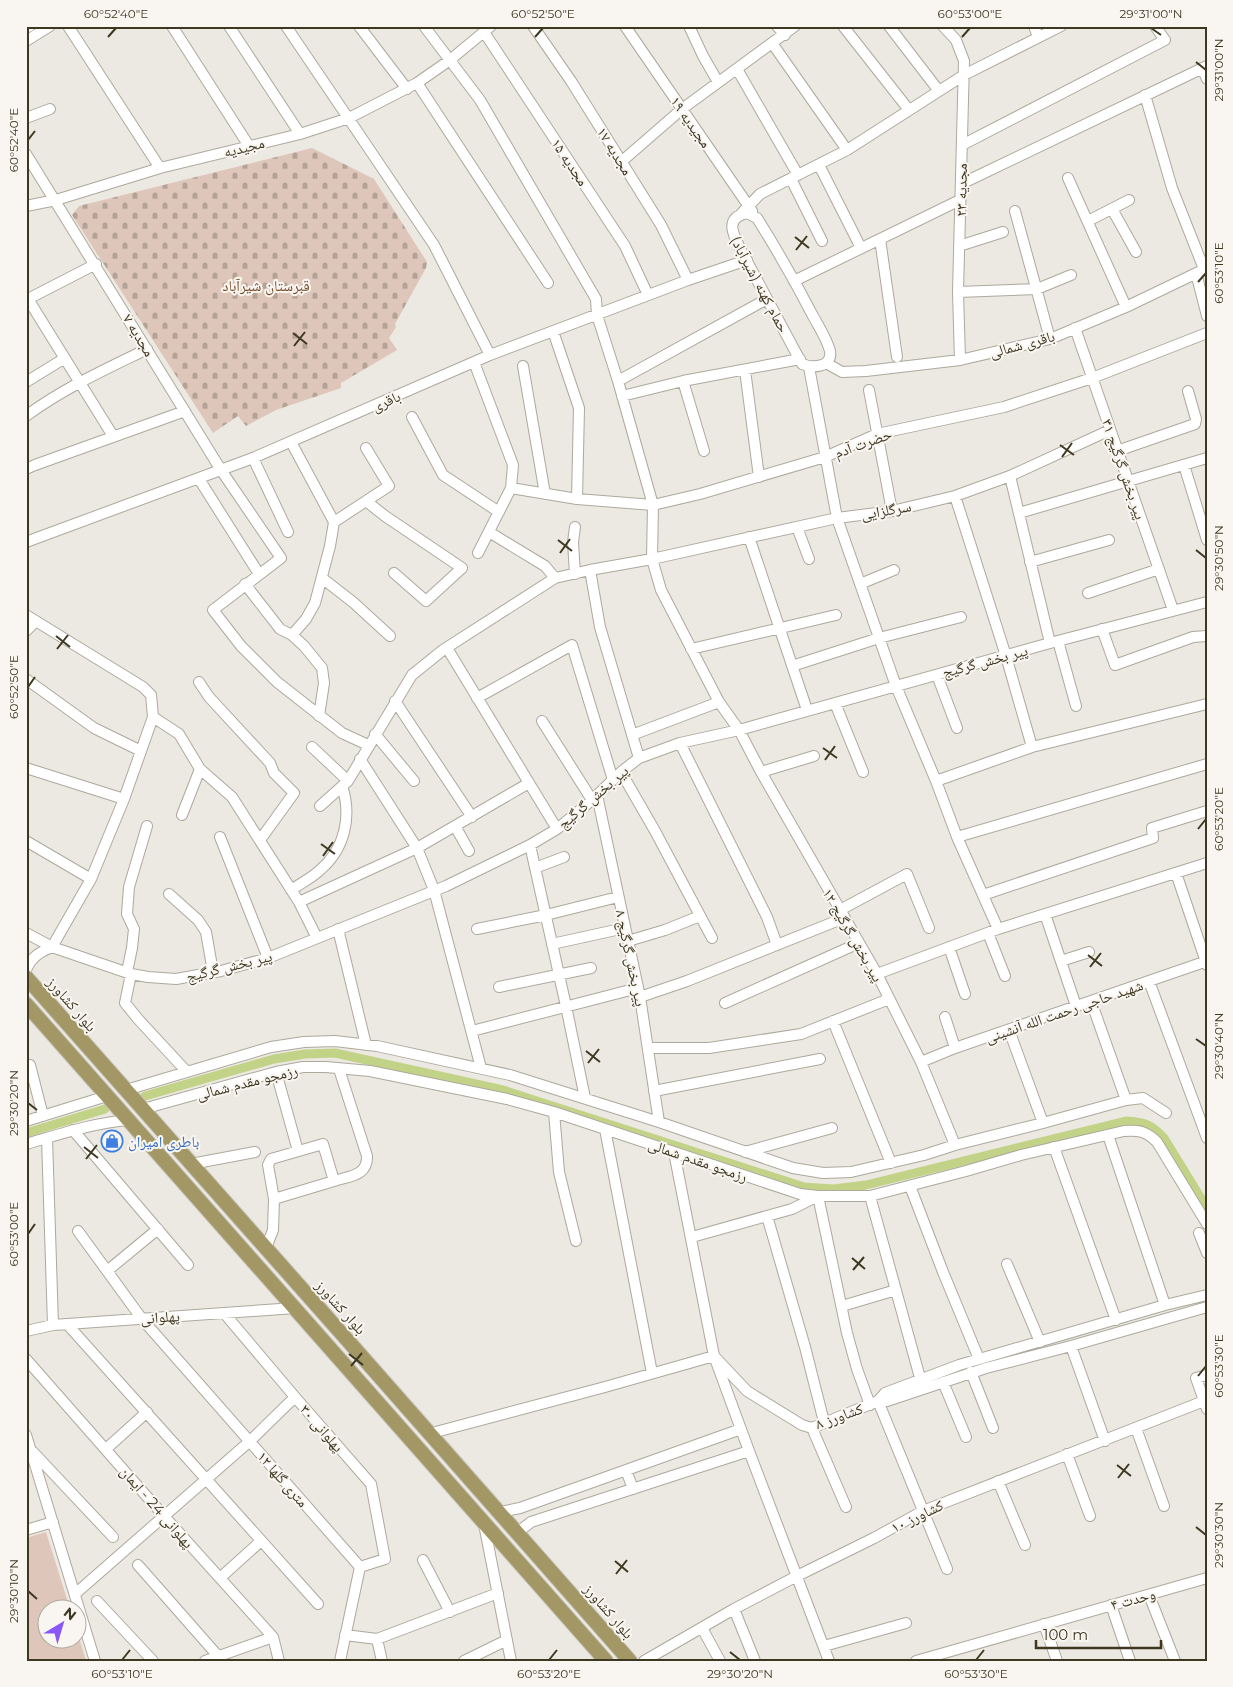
<svg xmlns="http://www.w3.org/2000/svg" width="1233" height="1687" viewBox="0 0 1233 1687" font-family="Montserrat,'Noto Naskh Arabic',sans-serif">
<defs>
<pattern id="cemetery-stones" width="16" height="16" patternUnits="userSpaceOnUse" patternTransform="scale(1.25)"><rect width="16" height="16" fill="#dec6ba"/><path d="M2 7V4a2 2 0 0 1 4 0v3zM10 15v-3a2 2 0 0 1 4 0v3z" fill="#b5a297"/></pattern>
</defs>
<rect width="100%" height="100%" fill="#ece8e2"/>
<!-- green -->
<path fill="#dec6ba" d="M46,1532L70,1609L48,1610V1640H78V1634L86,1661H26V1538Z"/>
<!-- cemetery -->
<path fill="url(#cemetery-stones)" d="M312,148L374,179L427,262L426,268L395,324L396,327L389,338L397,350L341,383V388L276,410L246,426L238,416L213,433L72,215L79,206Z"/>
<g fill="none" stroke-linecap="round" stroke-linejoin="round">
<!-- canal -->
<path stroke="#c2d388" stroke-width="9" d="M145,1096L274,1059L305,1054L335,1053L503,1090L804,1187L834,1189L866,1185L1126,1121C1144,1122 1151,1124 1164,1138L1207,1208
M26,1133L105,1109"/>
<!-- minor casing -->
<g stroke="#ada99d" stroke-width="12">
<path id="minor" d="M68,26L160,168
M172,26L249,146
M229,26L300,134
M286,26L434,245L490,355
M359,26L407,89
M424,26L480,100L596,299L597,315L618,381L653,505L652,559L661,590L719,702L739,730L761,772L877,974L921,1062L955,1145
M533,26L571,81L661,225L688,280
M625,26L752,211
M689,26L703,56L718,82
M777,26L785,35
M843,26L909,110
M889,26L939,91
M943,26L956,40L964,61L958,292L960,360
M1034,26L1038,37
M26,28L30,26
M484,32L625,246L648,295
M26,41L50,26
M772,43L847,150
M1202,68L1207,79
M737,69L798,175
M417,83L548,283
M1145,95L1172,188L1204,269
M26,118L50,109
M962,145L1165,40L1155,26
M26,154L221,470L281,558L213,610L241,646L277,682L342,733L368,745
M621,162L682,109L795,26
M819,165L861,248
M1068,178L1126,307
M791,179L822,241
M961,184L1207,66
M26,206L56,200L160,168L300,134L349,118L417,83L450,60L491,26
M1112,209L1136,252
M1015,211L1050,339
M747,213L757,218C777,250 796,283 813,316C819,327 827,339 830,351C833,368 812,368 802,364L742,252C735,238 722,218 747,213Z
M741,214L760,194L847,150L964,75L1061,26
M1088,221L1129,200
M880,239L897,357
M959,246L1003,232
M1196,273L1207,316
M794,281L960,200
M958,292L1037,289L1071,275
M28,299L113,436
M26,300L96,264
M1075,328L1173,610
M553,331L579,408L577,499
M474,362L513,465L511,488L478,553
M826,363L842,372L866,371L960,360L1050,339L1126,307L1207,268
M523,366L545,494
M809,367L837,518L896,686L936,781L957,837L998,929
M745,370L759,477
M618,381L767,299
M683,381L704,451
M26,382L65,358
M869,390L892,511
M622,396L683,381L800,359
M26,416C64,388 106,369 147,349
M412,417L443,475L499,512
M291,442L334,522
M1117,451L1195,424L1196,419L1188,391
M253,458L288,532
M1184,465L1207,540
M26,469L35,465L185,411
M1010,476L1050,643
M199,479L259,574
M511,488L577,499L653,505L700,494L825,457L877,434L1004,407L1092,378L1207,333
M955,496L1006,656L1032,747
M366,501L385,516L462,568L426,601L394,573
M1019,513L1207,458
M575,527L573,542L575,574
M797,527L809,559
M489,532L545,566L555,578
M749,537L807,710
M26,542L253,458L490,355L688,280L747,260
M1030,562L1109,540
M590,570L600,627L639,758
M322,578L354,603L390,636
M245,584L280,629L292,635L304,646L322,668L324,683L319,716
M860,584L894,570
M1088,593L1159,569
M26,615L143,687L151,695L153,717L124,799L91,879L52,947
M1102,629L1115,665L1193,637L1207,636
M26,631L36,621
M292,635L306,619L315,603L330,546L334,522L389,486L366,448
M1058,641L1076,706
M447,648L557,829
M691,649L836,615
M792,666L879,638L961,617
M937,675L957,728
M26,679L94,728L141,751
M199,682L209,697L270,763L274,773L294,793L260,840
M477,698L572,645L613,780
M395,701L472,817
M835,703L863,772
M153,717L179,734L200,769L232,797L299,902L317,938
M542,721L592,800
M375,734L414,781
M632,735L719,702
M680,743L767,917L777,945
M312,747L348,781
M360,759L417,848L434,890L481,1068
M26,768L124,799
M621,772L655,831L712,938
M761,772L814,756
M936,781L1032,747L1207,704
M597,795L640,997L659,1122
M320,806L348,781L412,675L443,650L555,578L590,570L652,559L837,518L892,511L955,496L1010,476L1110,430
M182,815L200,769
M455,826L469,851
M220,837L268,958
M957,837L1207,764
M26,841L91,879
M530,845L566,1006L585,1098
M535,868L564,857
M1176,873L1207,965
M291,890C301,883 312,878 320,870C345,849 352,816 342,786
M169,894L198,920L206,932L213,972
M983,895L1153,838L1152,828L1207,811
M299,902L417,848L529,783
M840,910L907,874L929,928
M1045,914L1076,1006
M338,929L366,1045
M477,929L546,915L618,897
M26,933L52,947L131,974L148,977L176,979L221,971L268,958L446,886L530,845L557,829L592,800L621,772L639,758L680,743L739,730L1050,643L1207,602
M988,933L1005,976
M628,941L665,930L700,916
M552,944L625,928
M949,947L965,994
M1061,961L1089,952
M26,970C31,957 40,952 52,947
M127,972L132,948L134,929L127,914L129,887L147,826
M131,974L125,1003L138,1019L187,1072
M877,974L998,929L1207,863
M1149,981L1207,1138
M499,987L591,968
M640,997L687,981L844,918
M1091,1001L1126,1100
M725,1003L859,943
M945,1017L955,1048
M833,1021L891,1163
M1009,1030L1043,1123
M472,1031L638,988
M648,1048H709L801,1034L889,999
M921,1062L955,1048L1207,961
M30,1065L43,1116
M276,1072L298,1151
M126,1090L271,1047L304,1042L335,1041L377,1046L510,1075L659,1122L793,1168L823,1173L851,1172L924,1155L955,1145L1043,1123L1126,1100L1143,1098L1166,1113
M654,1091L820,1059
M143,1109L276,1072L303,1067H326L370,1071L507,1099L554,1112L800,1194L818,1196H870L966,1171L1021,1155L1124,1131C1139,1130 1146,1131 1157,1142L1207,1224
M554,1112L559,1172L576,1241
M26,1121L107,1096
M605,1129L652,1373
M73,1130L188,1265
M1108,1135L1165,1305
M47,1138L53,1325
M26,1144C61,1134 93,1123 129,1120
M1054,1147L1116,1320
M674,1152L714,1356L749,1451L829,1661
M745,1152L832,1128
M191,1164L255,1152
M334,1181C349,1176 368,1176 367,1156L339,1069
M910,1186L943,1272L979,1359
M870,1196L922,1385
M767,1216L805,1347L824,1422
M78,1231L142,1319L360,1567L340,1661
M1199,1233L1207,1253
M692,1237L792,1209L818,1196L847,1333L857,1369L870,1405
M266,1248L273,1230L274,1199L268,1165L271,1159L323,1144L334,1181L274,1199
M1007,1264L1040,1342
M107,1271L158,1229
M842,1306L896,1290
M224,1313L295,1397L371,1484L385,1559L360,1567
M67,1324L318,1604
M26,1331L53,1325L295,1308
M1071,1346L1105,1441
M714,1356L747,1391L802,1425L812,1428L878,1401H887L986,1368L1071,1346L1207,1307
M26,1359L164,1516L273,1637L279,1661
M971,1372L993,1428
M1207,1375L1196,1378L1207,1409
M943,1382L966,1437
M878,1401L885,1393L959,1365L1165,1305L1207,1295
M878,1401L947,1569
M812,1428L846,1507
M1136,1428L1164,1506
M432,1433L605,1387L714,1356
M26,1435L95,1661
M106,1449L147,1412
M33,1452L113,1537
M1067,1454L1090,1516
M626,1470L633,1489
M998,1481L1025,1545
M500,1512L520,1508L741,1429
M484,1524L511,1661
M26,1530L53,1522
M518,1532L531,1522L749,1451
M423,1560L450,1612
M138,1565L218,1656
M220,1578L261,1541
M75,1594L250,1441L295,1397
M1149,1595L1175,1661
M97,1601L153,1661
M1111,1605L1130,1661
M734,1609L755,1661
M1044,1624L1057,1661
M702,1628L720,1661
M345,1635L377,1639L498,1593
M377,1639L382,1661
M824,1646L906,1623
M205,1661L273,1637
M464,1661L507,1640
M644,1661L734,1609L797,1576L874,1538L923,1511L1204,1401
M916,1661L1207,1578"/>
</g>
<!-- major casing -->
<g stroke="#c5c3bc" stroke-width="16">
<path id="major" d="M26,977C227,1205 430,1432 630,1661
M26,1004L606,1661"/>
</g>
<!-- minor -->
<use href="#minor" stroke="#fff" stroke-width="10"/>
<!-- major -->
<use href="#major" stroke="#a39865" stroke-width="14"/>
</g>
<!-- ticks -->
<path fill="none" stroke="#3e3821" stroke-width="2" d="M1151,28L1161,35M108,37L116,28M535,37L543,28M962,37L970,28M1196,62L1206,70M28,140L35,131M795,237L809,248M796,250L807,236M1198,282L1206,273M293,333L307,344M294,346L305,332M1060,445L1074,455M1062,457L1072,443M558,540L572,551M1196,550L1206,558M560,553L570,539M56,636L70,647M57,649L68,635M28,687L35,677M823,748L837,758M825,760L835,746M1198,829L1206,819M321,844L335,854M323,856L333,842M1088,955L1102,966M1090,967L1101,953M1196,1039L1206,1046M586,1051L600,1062M588,1063L599,1049M28,1103L37,1110M84,1147L98,1158M86,1159L97,1145M28,1234L35,1224M852,1258L865,1269M853,1270L864,1257M349,1354L363,1365M351,1366L362,1353M1198,1376L1206,1366M1117,1465L1131,1476M1118,1478L1129,1464M1196,1527L1206,1535M615,1561L628,1572M616,1574L627,1560M28,1591L37,1599M730,1652L740,1660M122,1660L130,1650M549,1660L557,1650M976,1660L984,1650"/>
<!-- icons -->
<defs>
<g id="shop-ring" transform="scale(1.125)"><circle r="9.5" fill="#f9f6f2" stroke="#3f7fe0" stroke-width="1.5"/><path d="M-5-2.5h2.3a2.7 3.5 0 0 1 5.4 0H5L5.5 6h-11ZM-1.5-2.5h3a1.5 2.3 0 0 0-3 0Z" fill="#3f7fe0"/></g>
</defs>
<g fill-rule="evenodd">
<use href="#shop-ring" x="112" y="1141"/>
</g>
<g text-anchor="middle" dominant-baseline="central" stroke-width="4" stroke-linejoin="round" paint-order="stroke">
<!-- street labels -->
<g font-size="15" fill="#3e3821" stroke="#f9f6f2">
<text transform="translate(691 122) rotate(55)">مجیدیه ۱۹</text>
<text transform="translate(244 147) rotate(-14)">مجیدیه</text>
<text transform="translate(615 151) rotate(58)">مجدیه ۱۷</text>
<text transform="translate(570 162) rotate(56)">مجدیه ۱۵</text>
<text transform="translate(961 190) rotate(-89)">مجدیه ۲۳</text>
<text transform="translate(760 284) rotate(62)">حمام کهنه (شیرآباد)</text>
<text transform="translate(139 335) rotate(59)">مجدیه ۷</text>
<text transform="translate(1022 344) rotate(-15)">باقری شمالی</text>
<text transform="translate(386 401) rotate(-24)">باقری</text>
<text transform="translate(863 443) rotate(-20)">حضرت آدم</text>
<text transform="translate(1124 469) rotate(71)">پیر بخش گرگیج ۳۱</text>
<text transform="translate(886 510) rotate(-10)">سرگلزایی</text>
<text transform="translate(985 661) rotate(-15)">پیر بخش گرگیج</text>
<text transform="translate(593 797) rotate(-41)">پیر بخش گرگیج</text>
<text transform="translate(853 935) rotate(60)">پیر بخش گرگیج ۱۲</text>
<text transform="translate(631 958) rotate(78)">پیر بخش گرگیج ۸</text>
<text transform="translate(229 966) rotate(-14)">پیر بخش گرگیج</text>
<text transform="translate(72 1004) rotate(49)">بلوار کشاورز</text>
<text transform="translate(1064 1011) rotate(-19)">شهید حاجی رحمت الله آنشینی</text>
<text transform="translate(247 1082) rotate(-14)">رزمجو مقدم شمالی</text>
<text transform="translate(698 1160) rotate(19)">رزمجو مقدم شمالی</text>
<text transform="translate(341 1307) rotate(48)">بلوار کشاورز</text>
<text transform="translate(160 1317) rotate(-4)">پهلوانی</text>
<text transform="translate(839 1416) rotate(-20)">کشاورز ۸</text>
<text transform="translate(322 1428) rotate(49)">پهلوانی ۳۰</text>
<text transform="translate(283 1479) rotate(49)">۱۲ متری گلها</text>
<text transform="translate(157 1507) rotate(49)">پهلوانی 24 - ایمان</text>
<text transform="translate(917 1516) rotate(-26)">کشاورز ۱۰</text>
<text transform="translate(1133 1599) rotate(-15)">وحدت ۴</text>
<text transform="translate(609 1611) rotate(49)">بلوار کشاورز</text>
</g>
<!-- park labels -->
<g font-size="15" fill="#764d2a" stroke="#f9f6f2">
<text x="266" y="285">قبرستان شیرآباد</text>
</g>
<!-- shop labels -->
<g font-size="15" fill="#366cbe" stroke="#f9f6f2" text-anchor="start">
<text x="128" y="1141">باطری امیران</text>
</g>
</g>
<!-- border -->
<rect width="1233" height="1687" fill="none" stroke="#f9f6f2" stroke-width="55"/>
<!-- north arrow -->
<g transform="translate(62 1624) rotate(38)"><circle r="24" fill="#f9f6f2" stroke="#aeaa9e"/>
<path d="M0-4L9 19L0 12L-9 19Z" fill="#8a56f6"/>
<text y="-8" font-size="14" font-weight="bold" text-anchor="middle" fill="#3e3821">N</text>
</g>
<!-- scale -->
<path d="M1036 1640v8h125v-8" fill="none" stroke="#3e3821" stroke-width="2.5"/>
<text x="1043" y="1640" font-size="15" fill="#3e3821" stroke="#f9f6f2" stroke-width="4" paint-order="stroke">100 m</text>
<rect x="28" y="28" width="1178" height="1632" fill="none" stroke="#3e3821" stroke-width="2"/>
<g font-size="12" text-anchor="middle" fill="#3e3821">
<text x="116" y="18">60°52'40"E</text>
<text x="543" y="18">60°52'50"E</text>
<text x="970" y="18">60°53'00"E</text>
<text x="1151" y="18">29°31'00"N</text>
<text transform="translate(1219 70) rotate(-90)" y="4">29°31'00"N</text>
<text transform="translate(14 140) rotate(-90)" y="4">60°52'40"E</text>
<text transform="translate(1219 273) rotate(-90)" y="4">60°53'10"E</text>
<text transform="translate(1219 558) rotate(-90)" y="4">29°30'50"N</text>
<text transform="translate(14 687) rotate(-90)" y="4">60°52'50"E</text>
<text transform="translate(1219 819) rotate(-90)" y="4">60°53'20"E</text>
<text transform="translate(1219 1046) rotate(-90)" y="4">29°30'40"N</text>
<text transform="translate(14 1103) rotate(-90)" y="4">29°30'20"N</text>
<text transform="translate(14 1234) rotate(-90)" y="4">60°53'00"E</text>
<text transform="translate(1219 1366) rotate(-90)" y="4">60°53'30"E</text>
<text transform="translate(1219 1535) rotate(-90)" y="4">29°30'30"N</text>
<text transform="translate(14 1591) rotate(-90)" y="4">29°30'10"N</text>
<text x="122" y="1678">60°53'10"E</text>
<text x="549" y="1678">60°53'20"E</text>
<text x="740" y="1678">29°30'20"N</text>
<text x="976" y="1678">60°53'30"E</text>
</g>
</svg>
